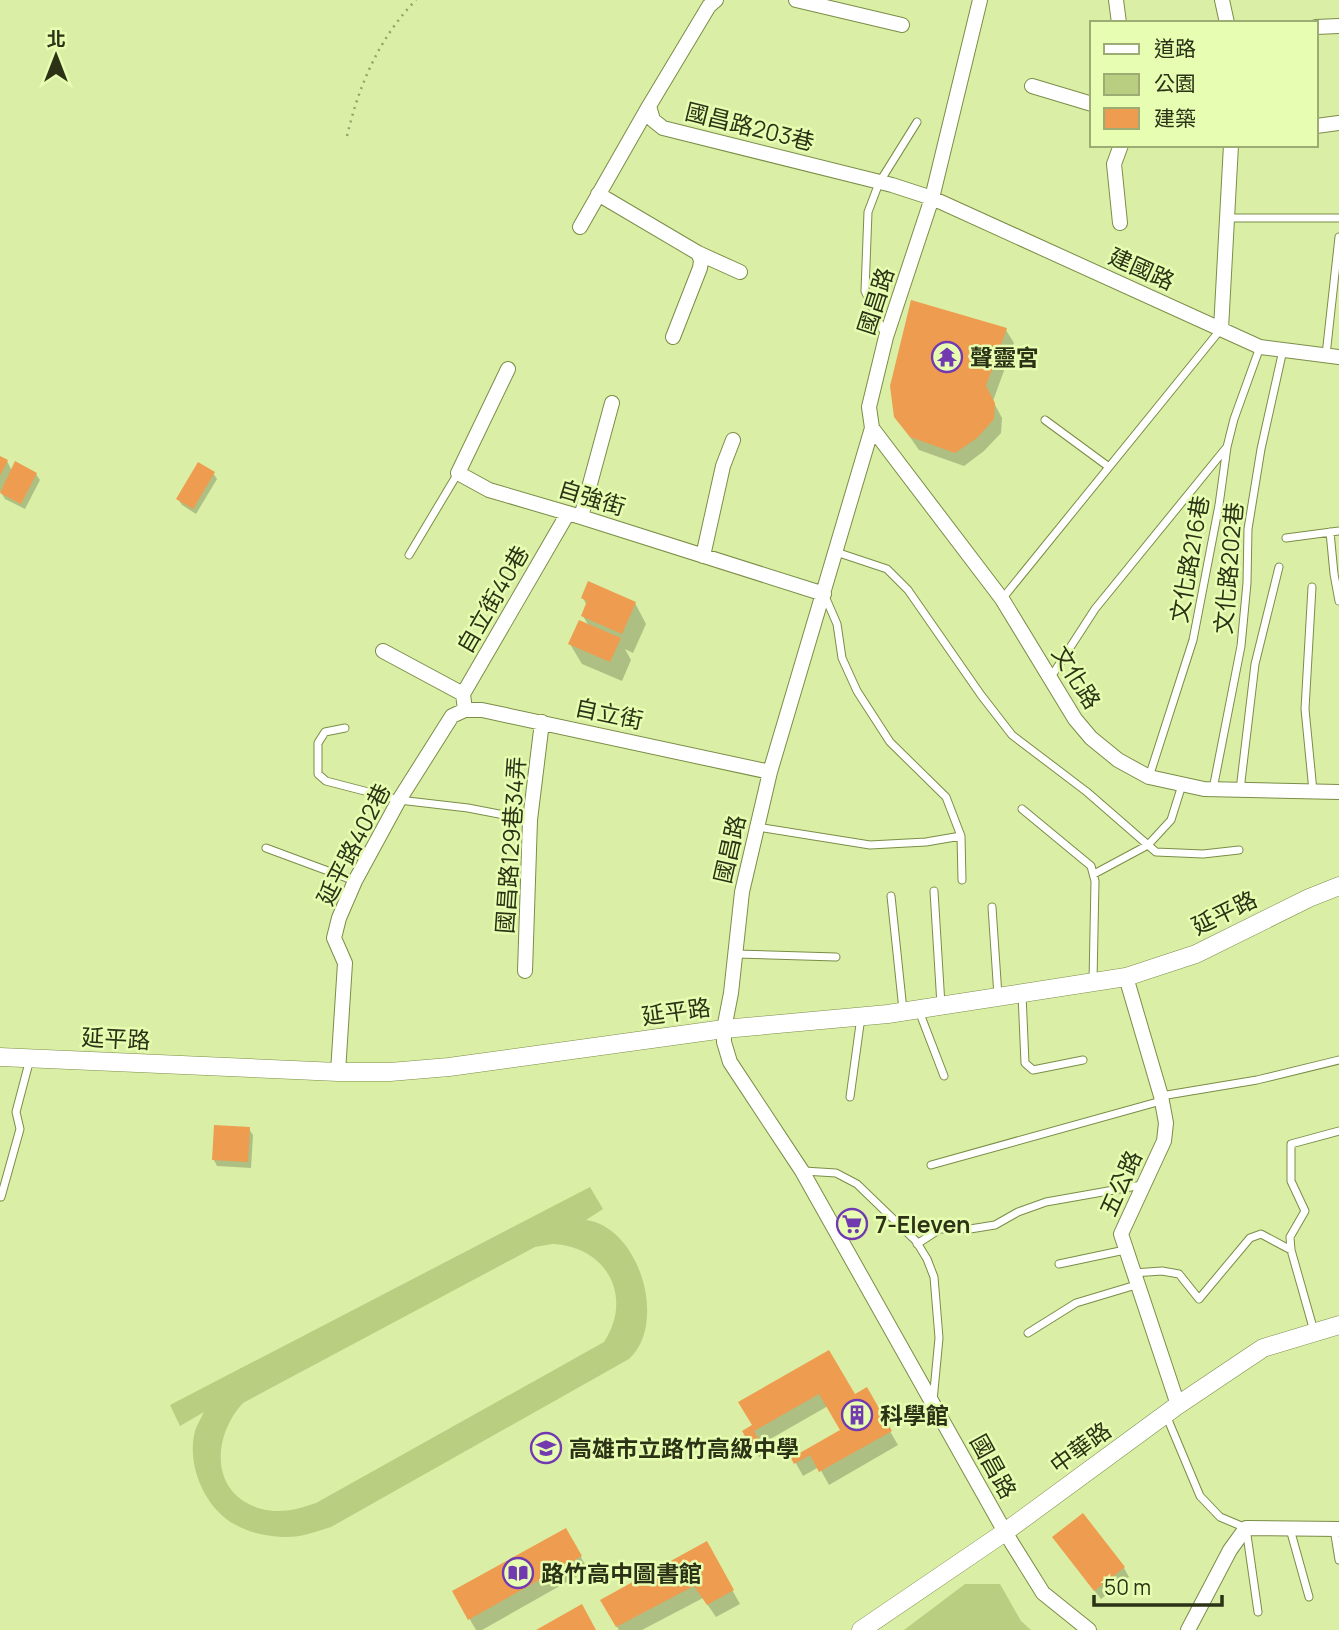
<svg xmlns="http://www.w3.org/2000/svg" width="1339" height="1630" viewBox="0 0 1339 1630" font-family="Manrope,'Noto Sans TC',sans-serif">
<rect width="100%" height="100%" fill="#daefa5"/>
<!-- green -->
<path fill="#b9ce81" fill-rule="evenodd" d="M590,1187L603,1209L586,1220C640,1227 668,1324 629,1359L331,1527C315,1532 299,1538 283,1537C267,1536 250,1533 236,1525C205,1509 186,1465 195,1431C197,1425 201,1418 204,1412L180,1426L170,1405ZM552,1244C606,1246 634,1296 604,1342L316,1503C298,1509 281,1514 262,1509C209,1495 212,1436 243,1403L535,1247Z
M965,1584H1000L1021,1621L1031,1630H904Z"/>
<!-- shadow -->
<path fill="#0003" d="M1006,330L1014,343L993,401L1002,418L1001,433L984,451L964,466L919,450L896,417Z
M0,458L7,461L12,471L36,474L40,480L25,509L5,499L0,491Z
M213,473L217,479L196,514L182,505L178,499Z
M583,598L635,603L646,624L633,653L625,649L631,660L622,681L582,664L570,644L589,626L583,616L587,606Z
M249,1129L253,1135L251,1168L217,1166L214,1160Z
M829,1352L855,1396L866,1390L898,1445L829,1485L819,1467L803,1476L793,1458L842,1430L828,1406L760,1445L765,1454L759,1457L744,1432L754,1426Z
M566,1530L588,1570L482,1630H476L454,1592Z
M1054,1538L1124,1568L1129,1577L1101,1599Z
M706,1543L740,1604L716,1617L703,1598L642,1630H619L602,1601Z"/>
<!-- building -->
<path fill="#ee9c4f" d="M911,300L1007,328L986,386L995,403L994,419L977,438L955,453L910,437L894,417L890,386Z
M0,456L8,460L0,476Z
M15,461L37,473L21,504L0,493Z
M198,462L215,472L193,509L176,499Z
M588,581L636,602L622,634L581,616L587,601L581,598Z
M579,620L621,638L610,662L568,644Z
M214,1125L250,1127L248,1162L212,1160Z
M829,1350L855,1394L867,1387L892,1431L819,1472L810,1455L794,1464L791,1458L840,1430L819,1394L754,1431L759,1440L750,1445L742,1431L752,1425L738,1402Z
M1083,1513L1125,1567L1094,1591L1052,1537Z
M566,1528L582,1556L468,1620L452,1591Z
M707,1541L734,1590L707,1605L694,1586L616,1627L600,1600Z
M582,1604L596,1630H536Z"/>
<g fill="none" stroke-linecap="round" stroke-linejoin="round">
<!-- service casing -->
<g stroke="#7b8d47" stroke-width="9">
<path id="service" d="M1227,218H1339
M885,335L865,291L868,212L879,183L917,122
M1326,355L1339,237
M1045,420L1109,467
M1330,532L1334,574L1339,601
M1286,538L1339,531
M836,552L887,569L908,590L981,695L1012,735L1087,792L1156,852L1203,854L1239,850
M409,555L458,473
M1312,587L1305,709L1313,791
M824,594L837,624L842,658L857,691L890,742L946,797L961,836L962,880
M1002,599L1221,329
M1051,677L1095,609L1226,448
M345,728L325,732L318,743V774L326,781L399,800L468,808L530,820
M1149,777L1193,640L1219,505L1227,447L1234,419L1260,347
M1213,789L1241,646L1247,583L1248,529L1261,449L1283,350
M1240,790L1255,664L1279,567
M1022,809L1091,866L1095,881L1093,981
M757,827L870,845L926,842L961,836
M266,848L355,881
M1094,874L1148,845L1171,820L1182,785
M934,891L941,1005
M891,896L903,1010
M992,907L998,996
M735,954L836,957
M1022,994L1025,1063L1033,1070L1083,1060
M919,1011L944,1076
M1161,1096L1257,1080L1339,1060
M850,1097L861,1017
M931,1165L1161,1101
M804,1171L836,1173L857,1184L916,1241L927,1259L934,1277L939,1338L933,1401
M1,1197L20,1129L16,1112L30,1059
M917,1244L940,1229H970L995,1225L1018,1212L1046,1202L1142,1185
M1059,1264L1125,1250
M1133,1273L1162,1271L1179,1274L1199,1299L1250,1238L1261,1234L1291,1250
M1314,1331L1291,1250L1290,1237L1305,1211L1291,1181V1144L1339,1131
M1028,1333L1076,1303L1136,1285
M1166,1415L1200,1496L1220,1517L1246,1528L1258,1612
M1290,1529L1309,1597
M1334,1529L1339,1560"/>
</g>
<!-- minor casing -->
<g stroke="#7b8d47" stroke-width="16">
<path id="minor" d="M716,0L709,6L649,106L653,120L663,128L892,185L932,198L1260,347L1339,357
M796,0L902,25
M980,0L932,198L886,337L869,407L872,428L770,772L742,892L731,993L724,1029V1042L730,1062L802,1171L1005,1532L1043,1593L1089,1630
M1116,0L1119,23
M1222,0L1227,23
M1316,27L1339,26
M1032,86L1092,104
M1316,126L1339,123
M598,194L698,253L740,272
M1120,223L1114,164L1121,145
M580,227L649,106
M1221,329L1231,145
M673,337L700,268L701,260L698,253
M508,369L458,473L489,490L581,517L824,594
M872,428L1002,599L1075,719L1091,738L1118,760L1149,777L1204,789L1339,792
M581,517L612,403
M703,556L723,466L733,440
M383,651L463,694
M465,710L463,694L568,513
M525,971L530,820L542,722
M1126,977L1161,1096L1166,1123L1164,1141L1121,1234L1178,1405
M338,1072L345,963L334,938L339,918L355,881L399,800L452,716L465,710H482L770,772
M1188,1630L1230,1550L1246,1528L1339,1529"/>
</g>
<!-- tertiary casing -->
<g stroke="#7b8d47" stroke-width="19">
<path id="tertiary" d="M0,1057L338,1072H390L449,1067L724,1029L888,1014L1126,977L1196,954L1309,898L1339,886
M861,1630L1005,1532L1178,1405L1263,1348L1339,1325"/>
</g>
<!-- path -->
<path stroke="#92a26a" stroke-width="2.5" stroke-dasharray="2 5" stroke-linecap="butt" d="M347,136C359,85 379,38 416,0"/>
<!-- service -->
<use href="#service" stroke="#fff" stroke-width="7"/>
<!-- minor -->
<use href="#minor" stroke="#fff" stroke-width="14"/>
<!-- tertiary -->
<use href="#tertiary" stroke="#fff" stroke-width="18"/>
</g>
<!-- icons -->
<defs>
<g id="temple-ring" transform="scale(1.575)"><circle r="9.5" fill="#e7fdb2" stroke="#713ab0" stroke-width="1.5"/><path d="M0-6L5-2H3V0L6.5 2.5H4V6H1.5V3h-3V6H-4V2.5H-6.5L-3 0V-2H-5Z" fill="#713ab0"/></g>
<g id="supermarket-ring" transform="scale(1.575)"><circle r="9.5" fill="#e7fdb2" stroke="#713ab0" stroke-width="1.5"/><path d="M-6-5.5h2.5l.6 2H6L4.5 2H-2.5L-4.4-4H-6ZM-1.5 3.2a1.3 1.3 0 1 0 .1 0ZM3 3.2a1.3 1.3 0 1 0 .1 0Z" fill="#713ab0"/></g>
<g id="building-ring" transform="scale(1.575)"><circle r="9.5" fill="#e7fdb2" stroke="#713ab0" stroke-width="1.5"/><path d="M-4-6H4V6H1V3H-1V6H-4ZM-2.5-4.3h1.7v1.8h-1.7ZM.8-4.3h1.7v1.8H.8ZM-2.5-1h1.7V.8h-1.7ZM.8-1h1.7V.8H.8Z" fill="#713ab0"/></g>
<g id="school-ring" transform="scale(1.575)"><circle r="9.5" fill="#e7fdb2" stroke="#713ab0" stroke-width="1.5"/><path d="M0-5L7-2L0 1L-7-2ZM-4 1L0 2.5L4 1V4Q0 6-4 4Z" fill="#713ab0"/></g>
<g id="library-ring" transform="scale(1.575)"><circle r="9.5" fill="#e7fdb2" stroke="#713ab0" stroke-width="1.5"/><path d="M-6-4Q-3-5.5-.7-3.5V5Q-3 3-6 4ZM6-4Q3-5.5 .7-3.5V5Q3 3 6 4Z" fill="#713ab0"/></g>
</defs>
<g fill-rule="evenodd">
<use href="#temple-ring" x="947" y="357"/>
<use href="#supermarket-ring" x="852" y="1224"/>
<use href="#building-ring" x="857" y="1415"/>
<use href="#school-ring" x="546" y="1448"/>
<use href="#library-ring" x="518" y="1573"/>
</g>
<g text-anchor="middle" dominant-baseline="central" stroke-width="5" stroke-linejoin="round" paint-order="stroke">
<!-- street labels -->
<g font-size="23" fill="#2b3215" stroke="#e7fdb2">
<text transform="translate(750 126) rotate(14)">國昌路203巷</text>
<text transform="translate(1142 268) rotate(24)">建國路</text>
<text transform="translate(875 301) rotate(-72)">國昌路</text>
<text transform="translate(592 497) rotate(17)">自強街</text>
<text transform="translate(1189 559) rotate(-80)">文化路216巷</text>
<text transform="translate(1228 568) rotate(-85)">文化路202巷</text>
<text transform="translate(492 599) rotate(-60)">自立街40巷</text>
<text transform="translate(1077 677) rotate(58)">文化路</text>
<text transform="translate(609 713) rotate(12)">自立街</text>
<text transform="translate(353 844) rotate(-63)">延平路402巷</text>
<text transform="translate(510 845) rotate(-86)">國昌路129巷34弄</text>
<text transform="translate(729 849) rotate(-77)">國昌路</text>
<text transform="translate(1224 912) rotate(-26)">延平路</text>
<text transform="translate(676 1011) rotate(-8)">延平路</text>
<text transform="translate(116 1038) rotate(3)">延平路</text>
<text transform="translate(1120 1183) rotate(-66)">五公路</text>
<text transform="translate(1080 1447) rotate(-36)">中華路</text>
<text transform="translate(994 1466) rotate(61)">國昌路</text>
</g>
<!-- poi labels -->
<g font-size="23" font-weight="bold" fill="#2b3215" stroke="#e7fdb2" text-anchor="start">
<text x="970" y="357">聲靈宮</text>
<text x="875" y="1224">7-Eleven</text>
<text x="880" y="1415">科學館</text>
<text x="569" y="1448">高雄市立路竹高級中學</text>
<text x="541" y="1573">路竹高中圖書館</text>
</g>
</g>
<!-- legend -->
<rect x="1090" y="21" width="228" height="126" fill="#e7fdb2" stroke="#9cac73" stroke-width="2"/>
<rect x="1104" y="44" width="35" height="10" fill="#ffffff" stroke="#9cac73" stroke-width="2"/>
<text x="1154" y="56" font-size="21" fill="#2b3215">道路</text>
<rect x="1104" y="74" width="35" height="21" fill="#b9ce81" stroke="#9cac73" stroke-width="2"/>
<text x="1154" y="91" font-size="21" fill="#2b3215">公園</text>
<rect x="1104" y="108" width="35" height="21" fill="#ee9c4f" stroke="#9cac73" stroke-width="2"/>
<text x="1154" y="126" font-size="21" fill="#2b3215">建築</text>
<!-- north arrow -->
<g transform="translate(56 56)" stroke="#e7fdb2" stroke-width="5" paint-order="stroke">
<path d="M0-5L12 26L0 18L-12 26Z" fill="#2b3215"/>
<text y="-10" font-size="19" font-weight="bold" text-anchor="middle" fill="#2b3215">北</text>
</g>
<!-- scale -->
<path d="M1094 1595v10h128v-10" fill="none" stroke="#2b3215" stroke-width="3.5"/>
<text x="1104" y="1595" font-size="21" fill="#2b3215" stroke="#e7fdb2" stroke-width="5" paint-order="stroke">50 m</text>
</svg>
